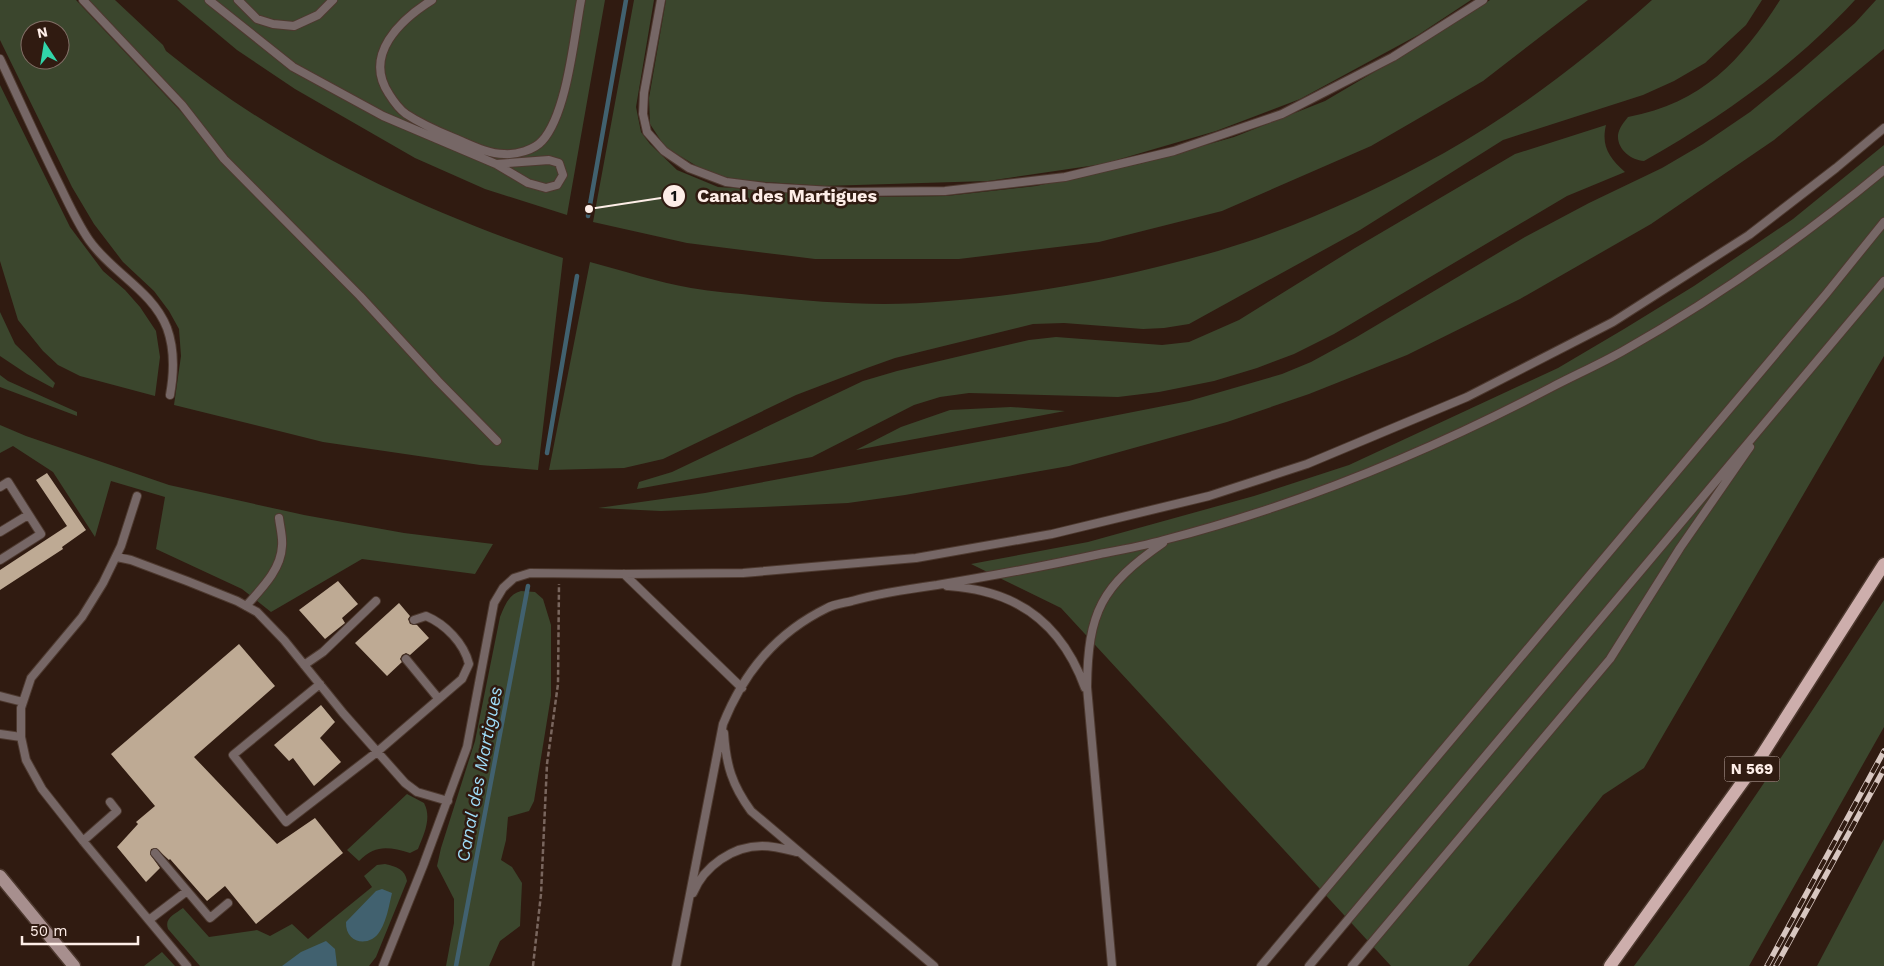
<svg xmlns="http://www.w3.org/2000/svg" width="1884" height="966" viewBox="0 0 1884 966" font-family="'Work Sans',sans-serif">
<rect width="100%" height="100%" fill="#301b11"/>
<!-- green -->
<path fill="#3b462d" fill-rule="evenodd" d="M0,0H76L187,118L189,110L87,0H115L163,45L166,51C283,146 421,211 563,258L538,470L480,465L323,442L174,405L181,356L179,329L169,311L154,291L123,262L94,224L72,187L0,40ZM30,30H60V60H30Z
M177,0H605L567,215L485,189L415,158L295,89L237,50Z
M634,0H654L636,107L641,132L650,144L677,170L718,187L869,197L946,196L1036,186L1139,164L1234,137L1325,101L1403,55L1490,0H1588L1483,81L1371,146L1222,211L1099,242L959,259H815L687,243L593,222Z
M666,0H1471L1418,35L1300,99L1216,131L1103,164L988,181L824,186L750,181L724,177L700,168L665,147L650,124L649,98Z
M1652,0H1762L1746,25L1705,63L1674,81L1643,95L1503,140L1360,230L1189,324L1164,328L1143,329L1064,323L1033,324L895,358L867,368L796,395L663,459L624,468L549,470L590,262C624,271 657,282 691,288C713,292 736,293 759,296C821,303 886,307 948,301C1039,294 1130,276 1218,251C1294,229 1375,191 1444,153C1519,111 1588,57 1652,0Z
M1780,0H1855C1794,66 1722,117 1644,161C1631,160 1617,149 1618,135C1619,128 1624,122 1628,117C1702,103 1741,61 1780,0Z
M1876,0H1884V49L1774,140L1651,224L1520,299L1407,355L1309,394L1227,422L1069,466L905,495L848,503L763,507L661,511L598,508L705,493L1026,433L1189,401L1282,374L1311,362L1355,338L1525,237L1589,203L1662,168L1703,144L1750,112L1799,72L1855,23Z
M0,85L70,227L103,271L125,290L140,307L156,331L160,357L155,396L80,376L58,365L43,351L18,320L0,261Z
M1606,125C1601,146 1609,158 1625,172L1567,196L1334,334L1294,354L1257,368L1214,381L1159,392L1118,397L969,393L940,397L914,405L812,457L637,489L639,482L672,472L863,381L897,371L1029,340L1056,337L1162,345L1189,342L1239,320L1355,248L1515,154Z
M1884,145V356L1644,768L1603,795L1468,966H1391L1061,608L971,564L1088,542L1254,496L1349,465L1558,368L1624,329L1694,286L1793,219Z
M0,312L15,344L55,383L53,388L27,374L0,356Z
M0,375L8,381L77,412V416L0,387Z
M1011,407L1065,411L856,450L901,427L950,410Z
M0,425L26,436L169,485L304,515L404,533L493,544L475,574L362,559L271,612L242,589L156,549L165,497L111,481L95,537L53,472L13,446L0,453Z
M521,591L535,592L543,599L551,625V696L534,801L529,811L508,817L506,840L501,860L512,867L522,883L520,926L500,941L489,966H446L454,923V899L437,866L441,848L475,741L500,617C505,605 509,594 521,591Z
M1884,600V727L1749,966H1634C1723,848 1804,724 1884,600Z
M407,794L424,803C432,818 424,834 418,849L410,853C389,847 376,844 359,861L347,850Z
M1884,839V966H1817Z
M385,864C397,867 405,869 407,881L376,957L369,966H200L168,929C164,918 175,914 183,908L209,937L257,930L270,936L292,924L308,939L372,887L364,876L377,865Z
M162,952L175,966H144Z"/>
<!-- water -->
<path fill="#41616f" d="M382,889L392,893C389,905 387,920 380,931C370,948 345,944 346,922L376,891Z
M326,941L335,949L337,966H282L301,952Z"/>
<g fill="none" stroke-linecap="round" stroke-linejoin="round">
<!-- stream -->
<path stroke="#41616f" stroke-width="4.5" d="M588,216L626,0
M547,453L577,276
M456,966L528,586"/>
</g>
<!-- building -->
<path fill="#beaa94" d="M47,473L86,530L62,547L63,549L0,590V570L67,526L36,480Z
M338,581L358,604L342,618L345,623L325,639L299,610Z
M399,603L410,616L408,619L410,624L417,625L429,638L410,655L406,653L402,655L400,659L402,662L387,676L355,643Z
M239,644L275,686L194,757L277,844L315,818L343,853L256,924L225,886L207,901L170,859L169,860L156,848L151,849L150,854L160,868L146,882L117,847L138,824L136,822L155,806L111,754Z
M321,705L335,722L320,738L341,762L314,786L293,758L289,761L274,745Z"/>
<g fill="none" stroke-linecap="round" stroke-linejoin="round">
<!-- service casing -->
<g stroke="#4d392f" stroke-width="10">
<path id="service" d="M83,0L182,105L224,159L360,296L438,381L497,441
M209,0L293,67L383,116L496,164L528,183L546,188L557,185L563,175L559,163L549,160L496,164
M238,0L257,19L273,24L294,26L318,15L333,0
M432,0C400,20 363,55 389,94C394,102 399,109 406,114C421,124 437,131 454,138C469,144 487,154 504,154C516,155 534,150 542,141C567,114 574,37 581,0
M661,0L644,93L643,114L647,132L664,151L689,168L726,182L765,187L849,192L945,191L1065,177L1174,151L1282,114L1393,57L1483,0
M0,59C19,99 37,140 57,180C67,200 76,221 89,240C112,273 152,290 167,328C175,350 174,373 170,395
M0,487L8,482L41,534L0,560
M137,496L121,546L103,583L82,617L31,678L21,708V737L26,760L42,789L83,841L187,966
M0,532L28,515
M117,557L131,560L187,581L237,601L257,612L284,640L343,713L405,783L417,792L448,801
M624,574L742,688
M947,586C958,587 970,588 982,591C1034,603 1067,638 1085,688
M246,606C261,589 281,570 282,546C283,537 280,527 279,518
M406,659L438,698
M304,665L323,652L376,601
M320,684L233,755L286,822L377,752L462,679L469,664C464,643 445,624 426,616L414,620
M0,696L23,702
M724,733C726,765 732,785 751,811L934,966
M0,734L21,737
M83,841L117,811L110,802
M155,853L210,918L228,903
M693,893C704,866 733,846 762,846C774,846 785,849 797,852
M149,920L187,891
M383,966L423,866L467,747L494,603L503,588L514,578L530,573L624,574L743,573L916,558L1052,534L1209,496L1307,464L1467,397L1613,322L1749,235L1836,168L1884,128
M676,966L723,724C744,672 776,633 827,608C834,604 844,603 852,601C880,593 908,589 937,585C991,576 1046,566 1100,554C1121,550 1143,546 1164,540C1300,505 1428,452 1552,387C1575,375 1600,364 1623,351C1715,299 1803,237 1884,170
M1112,966L1087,687C1088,612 1101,586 1163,543
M1261,966L1826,294L1884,222
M1309,966L1884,281
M1352,966L1610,659L1680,548L1750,447"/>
</g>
<!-- secondary casing -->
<g stroke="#4d392f" stroke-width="15">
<path id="secondary" d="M0,876L74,966"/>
</g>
<!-- primary casing -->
<g stroke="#4d392f" stroke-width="15">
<path id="primary" d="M1610,966L1762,755L1884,564"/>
</g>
<!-- path -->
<path stroke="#79665e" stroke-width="2.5" stroke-dasharray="5 2.5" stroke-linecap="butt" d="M533,966L541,894L547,764L558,684L559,584"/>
<!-- service -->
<use href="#service" stroke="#766766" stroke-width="8"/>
<!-- secondary -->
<use href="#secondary" stroke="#a78f8e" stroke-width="12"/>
<!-- primary -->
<use href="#primary" stroke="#cdaeac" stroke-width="12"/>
<!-- rail casing -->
<g stroke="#d7c6c0" stroke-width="5.5">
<path id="rail" d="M1767,966L1884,751
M1776,966L1884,769"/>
</g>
<!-- rail -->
<use href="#rail" stroke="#301b11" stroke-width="4" stroke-dasharray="11" stroke-linecap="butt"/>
</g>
<g text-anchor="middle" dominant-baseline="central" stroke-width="5" stroke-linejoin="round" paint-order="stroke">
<!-- shield labels -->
<rect fill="#301b11" stroke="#c0afa8" stroke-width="1" x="1724.5" y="756.5" width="55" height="25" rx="4"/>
<g font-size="15" font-weight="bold" fill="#feeee8">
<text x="1752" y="769">N 569</text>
</g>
<!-- water labels -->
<g font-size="18" font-style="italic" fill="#9edbf7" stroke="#301b11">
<text transform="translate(479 774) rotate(-79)">Canal des Martigues</text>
</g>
</g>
<!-- callouts -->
<path fill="none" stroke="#feeee8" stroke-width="2" d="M589 209L674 196"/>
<g fill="#feeee8" stroke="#301b11" stroke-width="2">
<circle cx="589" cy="209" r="5"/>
<circle cx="674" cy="196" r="12"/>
</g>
<g font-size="15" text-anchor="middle" font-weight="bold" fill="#111">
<text x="674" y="201">1</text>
</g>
<g font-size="18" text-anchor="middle" font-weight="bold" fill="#feeee8" stroke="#301b11" stroke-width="5" stroke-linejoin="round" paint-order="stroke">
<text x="787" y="202">Canal des Martigues</text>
</g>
<!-- north arrow -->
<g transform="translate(45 45) rotate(348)"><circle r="24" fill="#301b11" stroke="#826f67"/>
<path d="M0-4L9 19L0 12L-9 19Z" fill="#31d4a9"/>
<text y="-8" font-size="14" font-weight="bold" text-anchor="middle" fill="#feeee8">N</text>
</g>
<!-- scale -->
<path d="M22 936v8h116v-8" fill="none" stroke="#feeee8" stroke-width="2.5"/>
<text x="30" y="936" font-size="15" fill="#feeee8" stroke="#301b11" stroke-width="4" paint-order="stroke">50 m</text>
</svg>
